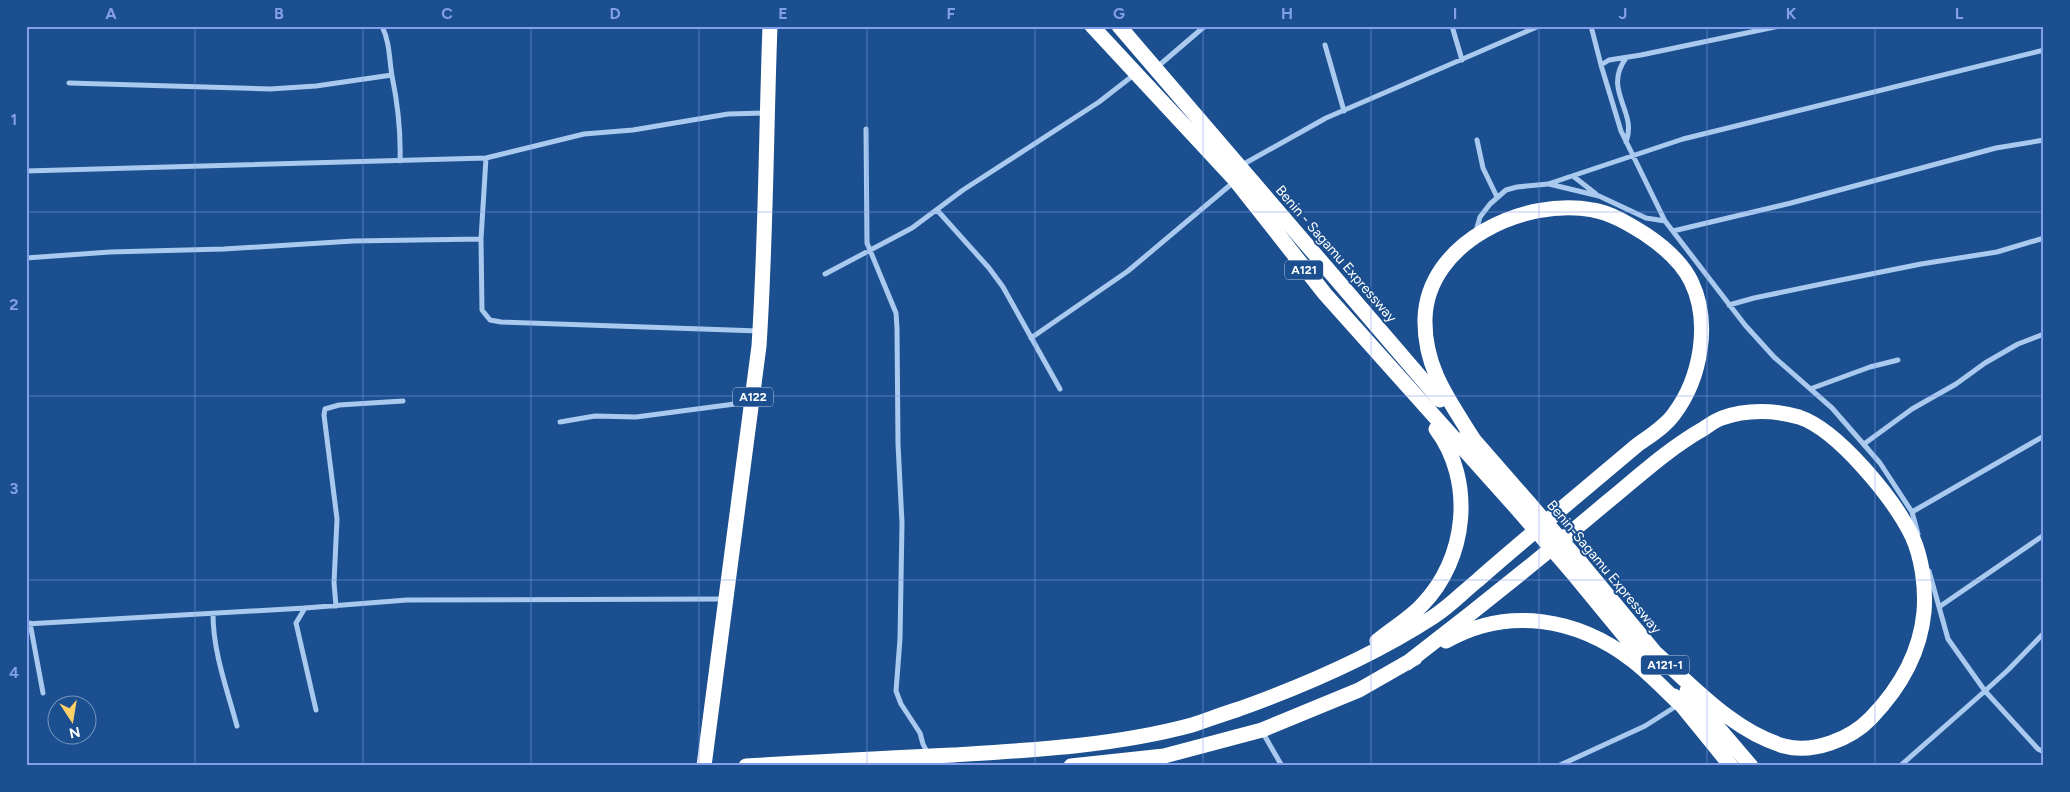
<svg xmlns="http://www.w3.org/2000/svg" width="2070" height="792" viewBox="0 0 2070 792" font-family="Figtree,sans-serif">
<rect width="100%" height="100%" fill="#1b4f8f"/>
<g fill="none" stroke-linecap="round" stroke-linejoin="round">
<!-- street -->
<path stroke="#a9c9ee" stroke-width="5" d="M382,26C390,43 389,58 392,76C398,105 401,131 400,161
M1452,26L1462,60
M1591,26L1601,65
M1780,26L1641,55L1609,60L1601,65L1621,131L1665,221L1745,325L1774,357L1832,408L1880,463L1912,512L1918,534
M1325,45L1344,111
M1156,68L1205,26
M69,83L270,89L316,86L392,75
M866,129L867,243L896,313L897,328L898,444L902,523L900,639L896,691L901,704L920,733L923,744L934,766
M1477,140L1483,168L1497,197
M1626,142C1638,111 1602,91 1626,58
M486,158L481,239L482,310L490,320L501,322L759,331
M1242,165L1326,118L1539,26
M26,171L486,158L584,134L633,130L728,114L766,113
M1573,176L1596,194
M1549,184L1599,196L1646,218L1665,221
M937,210L989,268L1003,287L1060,389
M1476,231L1480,217L1490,204L1506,190L1517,187L1548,184L1683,139L2044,50
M1673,231L1791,203L1996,148L2044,140
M26,258L110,252L224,249L353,241L481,239
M825,274L912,228L963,190L1099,102L1135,74
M1729,305L1754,298L1836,281L1921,264L1997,252L2044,238
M1031,338L1128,271L1235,181
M1810,389L1870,367L1898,360
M560,422L595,416L636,417L750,402
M1864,444L1912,409L1956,384L1985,363L2018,344L2044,334
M1912,512L2044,436
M336,606L334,583L337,519L324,415L325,409L339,405L403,401
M1939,607L2044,535
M305,608L296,623L316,710
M213,614C213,652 227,689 237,726
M30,623L43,693
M26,624L305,608L407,600L724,599
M2044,633L2008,670L1985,691L2038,749L2044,752
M1263,733L1282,766
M1558,766L1645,726L1678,705
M1900,766L1985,691L1948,639L1929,571"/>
<!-- highway -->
<path stroke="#fff" stroke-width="15" d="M1092,26L1236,181L1325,294L1520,512
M1119,26L1440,400
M1467,432L1529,503
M1581,563L1658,656
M1571,571L1650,667
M1377,641C1391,629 1409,619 1422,605C1467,559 1475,481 1436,429
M1446,641C1508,606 1577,618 1632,660C1649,673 1664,689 1680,704
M1407,663C1475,611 1541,558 1606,503C1638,477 1668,449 1703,429C1709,425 1716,420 1722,418C1746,409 1775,410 1799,417C1838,430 1894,499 1912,536C1922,558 1926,587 1924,612C1920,654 1899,689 1871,718C1851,739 1813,754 1784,746C1732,731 1691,684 1651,649
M1687,691L1751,766
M1674,696L1731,766
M704,766L759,346C766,239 766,133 770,26
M746,766C815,762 884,758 953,755C1033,750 1114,746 1192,725C1207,720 1223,714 1239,709C1306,685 1373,656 1433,617C1449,607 1463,592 1478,580C1503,558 1528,537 1554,515C1581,492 1609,469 1636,446C1648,437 1665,427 1674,414C1701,378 1711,322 1691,281C1681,261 1663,246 1645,234C1629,224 1611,213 1593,210C1525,197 1427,242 1425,319C1424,368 1449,400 1474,440
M1071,766L1164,756L1262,730L1359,690L1415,658"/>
<!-- highway-bridge -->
<path stroke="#fff" stroke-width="15" d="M1529,503L1581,563
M1520,512L1571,571"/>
</g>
<!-- grid -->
<path fill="none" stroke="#839eea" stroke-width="1" stroke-opacity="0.55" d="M195,26V766M363,26V766M531,26V766M699,26V766M867,26V766M1035,26V766M1203,26V766M1371,26V766M1539,26V766M1707,26V766M1875,26V766M26,212H2044M26,396H2044M26,580H2044"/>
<g text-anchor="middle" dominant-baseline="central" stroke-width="4" stroke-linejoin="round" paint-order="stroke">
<!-- shield labels -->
<g fill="#1b4f8f" stroke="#bbcadd" stroke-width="1">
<rect x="1285" y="260.5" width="38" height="19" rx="4"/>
<rect x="733" y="387.5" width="40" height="19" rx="4"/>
<rect x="1641" y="655.5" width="48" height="19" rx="4"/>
</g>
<g font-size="12" font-weight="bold" fill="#fff">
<text x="1304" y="270">A121</text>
<text x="753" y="397">A122</text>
<text x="1665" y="665">A121-1</text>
</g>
<!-- street labels -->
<g font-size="14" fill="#fff" stroke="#1b4f8f">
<text transform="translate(1336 254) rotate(49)">Benin - Sagamu Expressway</text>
<text transform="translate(1604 567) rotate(50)">Benin-Sagamu Expressway</text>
</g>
</g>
<!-- border -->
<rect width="2070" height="792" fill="none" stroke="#1b4f8f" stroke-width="55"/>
<!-- north arrow -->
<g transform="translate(72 720) rotate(168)"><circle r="24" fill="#1b4f8f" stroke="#7695bc"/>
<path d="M0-4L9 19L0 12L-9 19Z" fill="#ffd166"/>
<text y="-8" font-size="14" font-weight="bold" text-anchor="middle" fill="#ffffff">N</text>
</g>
<rect x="28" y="28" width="2014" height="736" fill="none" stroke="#839eea" stroke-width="2"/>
<g font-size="16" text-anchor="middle" font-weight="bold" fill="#839eea">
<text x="111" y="19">A</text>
<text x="279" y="19">B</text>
<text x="447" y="19">C</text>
<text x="615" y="19">D</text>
<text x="783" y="19">E</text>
<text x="951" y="19">F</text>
<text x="1119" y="19">G</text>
<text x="1287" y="19">H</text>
<text x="1455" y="19">I</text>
<text x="1623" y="19">J</text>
<text x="1791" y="19">K</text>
<text x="1959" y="19">L</text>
<text x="14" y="125">1</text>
<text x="14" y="310">2</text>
<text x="14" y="494">3</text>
<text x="14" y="678">4</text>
</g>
</svg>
